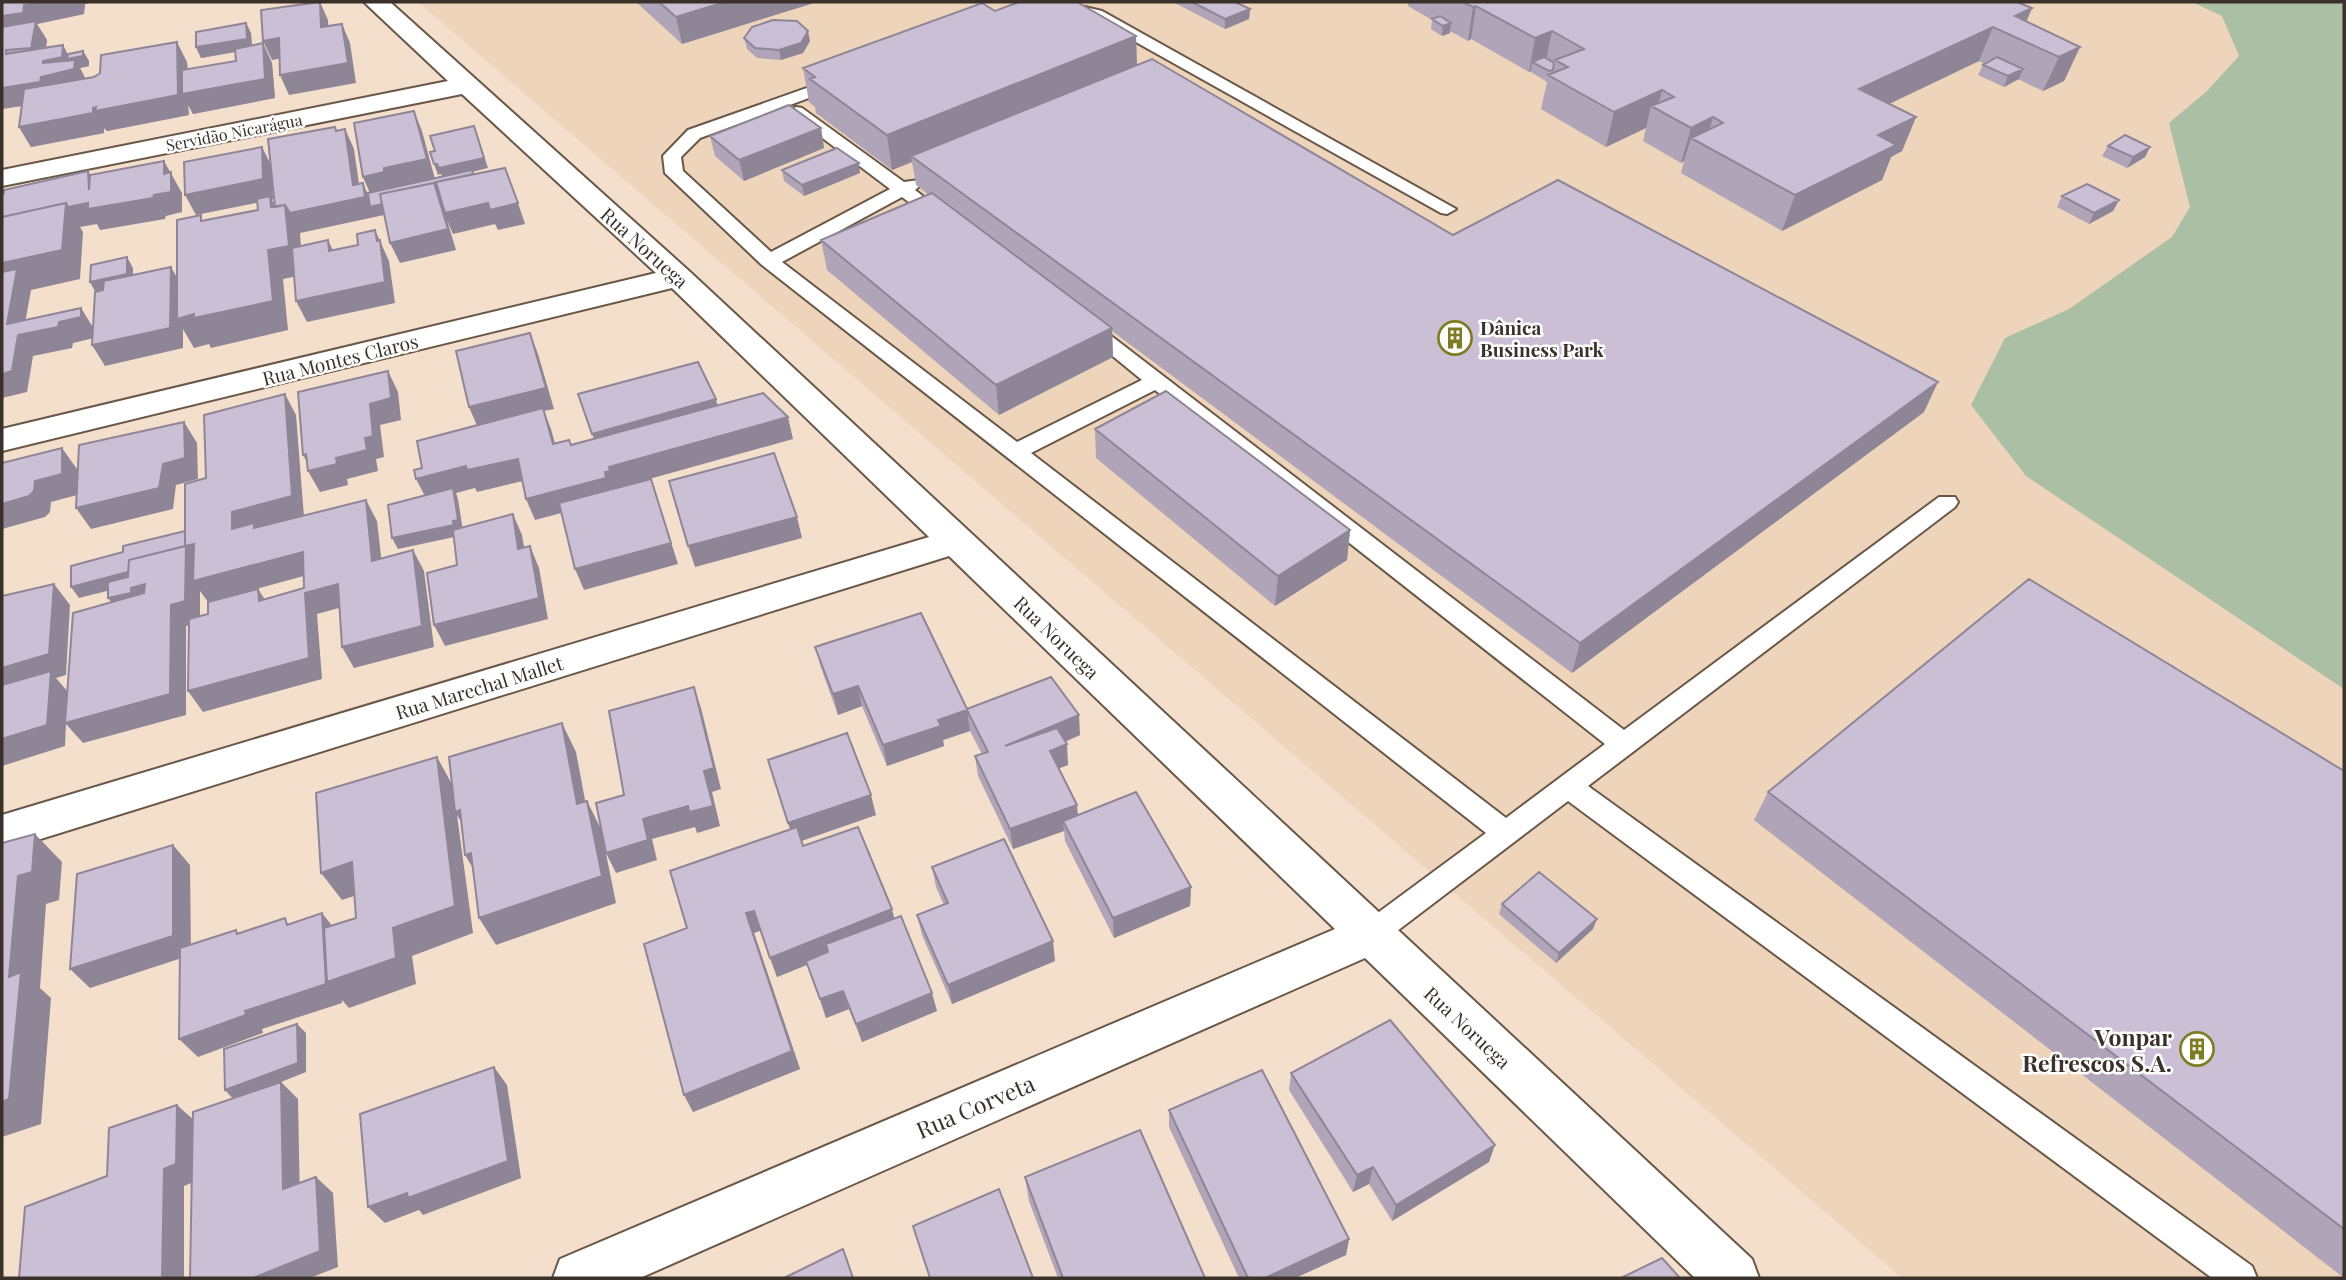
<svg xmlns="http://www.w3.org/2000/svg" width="2346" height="1280" viewBox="0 0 2346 1280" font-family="'Playfair Display',serif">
<rect width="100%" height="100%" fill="#f4dfcc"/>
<!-- built -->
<path fill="#eed4bb" d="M418,2H2344V1278H1902Z"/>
<!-- green -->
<path fill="#aabfa3" d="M2192,2H2344V689L2026,476L1971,405L2005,338L2069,309L2172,237L2190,207L2169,123L2206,92L2239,56L2222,16Z"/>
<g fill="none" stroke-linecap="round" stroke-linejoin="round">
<!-- lane casing -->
<g stroke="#695747" stroke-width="4">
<path id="lane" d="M1085,7L1102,11L1456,209L1447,214L1441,213L1093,18L1080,15L1077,12Z
M838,77L846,82L844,85L700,138L681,157L683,171L771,252L890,189L788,112L796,107L802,108L904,182L919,180L922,184L915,190L951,218L942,224L935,222L902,197L782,262L1017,442L1142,380L1076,326L1079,322H1093L1624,730L1939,497H1955L1958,502L1955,507L1588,786L2252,1266L2257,1278H2212L1568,801L1380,944L1370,948L1360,944L1356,935L1360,926L1486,833L762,265L665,173L663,156L688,130ZM1155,390L1605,744L1506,818L1031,453Z"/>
</g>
<!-- street casing -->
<g stroke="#695747" stroke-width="4">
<path id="street" d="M364,2H390L689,271L1752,1259L1759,1278H1695L1365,958L640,1278H553L560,1259L1335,929L949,556L2,851V815L929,537L672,288L2,451V429L656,273L462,94L2,186V170L448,81Z"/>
</g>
<!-- lane -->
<use href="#lane" fill="#fff" fill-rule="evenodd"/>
<!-- street -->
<use href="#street" fill="#fff" fill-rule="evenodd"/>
</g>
<!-- wall -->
<path fill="#afa4b8" d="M2,2L85,4L84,14L37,24L47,40L46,48L63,45L68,55L83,51L89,61V66L80,68L86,79L187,62L188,69L236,61V52L201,58L196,47L246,23L251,33L252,46L263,43L272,63L275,98L193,114L188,105L189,115L107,131L104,128V133L31,147L19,127L22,106L2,109Z
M636,2H817L682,44Z
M1173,2H1235L1250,9L1249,19L1225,29Z
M1408,2H1684L2032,8L2026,22L2080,47L2064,81L2043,91L2018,79L2004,87L1978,75L1983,65L1984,64L1979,61L1889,104L1916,117L1902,151L1891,157L1882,180L1782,231L1681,173L1684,161L1681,163L1643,141L1646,128L1606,147L1541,109L1547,82L1531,72V71L1529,72L1471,39L1468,41L1450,31V33L1442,36L1431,29L1432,20L1408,6Z
M995,11L1136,36L1137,65L1453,235L1924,412L1572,673L1112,331L1113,357L999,415L827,270L821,240L929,195L916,185L912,162L892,170L816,113L815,107L809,102L803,68Z
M744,38L810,41L803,53L781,60L757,58L747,49Z
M821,128L824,148L744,181L715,156L710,136Z
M2108,146L2150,147L2145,157L2127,168L2102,156Z
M782,170L860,173L804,196L784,181Z
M2062,196L2119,200L2113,211L2089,224L2057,207Z
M1095,429L1350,530L1347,560L1275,606L1096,458Z
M815,647L967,709L1080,735L1065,742L1068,765L1059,768L1078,815L1191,887L1190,906L1114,938L1065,841L1064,831L1013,849L978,776L975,756L982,754L970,731L943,740L944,746L887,766L862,706L838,715L821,668Z
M768,760L876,815L802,841L803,846L895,919L937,1011L862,1042L849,1009L826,1018L808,964L777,977L761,930L754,933L800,1069L693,1112L687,928L790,829Z
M2344,771V1278L1754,820L1768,792Z
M932,867L1055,961L952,1004L922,935L917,915L944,905L936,887Z
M1502,904L1593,929L1556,963L1499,914Z
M1291,1073L1489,1162L1392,1221L1369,1184L1353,1192L1289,1090Z
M1169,1110L1349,1239L1346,1255L1295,1278H1239L1169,1127Z
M1025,1177L1205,1278H1058L1029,1201Z"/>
<!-- shaded-wall -->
<path fill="#8e8696" d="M40,2H95L85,4L84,14L37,24L47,40L44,61L63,45L70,59L83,51L89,61V66L80,68L86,80L52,101L2,109V88L43,68L31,48L2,38V16L24,5Z
M320,2L328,20L329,47L321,27Z
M725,2H817L682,44L676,17Z
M1476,6L1471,39L1468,41L1473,7Z
M2032,8L2019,39L2015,16Z
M1250,9L1249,19L1225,29V19Z
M246,23L251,33L252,49L201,58L196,47Z
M1451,23L1450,33L1442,36L1443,26Z
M342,24L350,43L356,83L289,95L280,75Z
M1993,27L1979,61L1847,124L1859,89Z
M808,31L810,41L803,53L781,60L779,50Z
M1552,31L1545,65L1532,62L1531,71L1529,72L1535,38Z
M1136,36L1137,70L911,156L912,162L892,170L887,135Z
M279,38L288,57L272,60L263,41Z
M177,42L187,62L188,93L263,43L272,63L275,98L193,114L188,105L189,115L107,131L104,128V133L31,147L19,127L93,108Z
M2080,47L2064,81L2043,91L2059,57Z
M2023,69L2019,79L2004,87L2008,76Z
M1662,90L1657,109L1651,106L1646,128L1606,147L1614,112Z
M414,111L422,131L435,179L372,198L363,177L384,168Z
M1713,117L1705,145L1691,138L1684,161L1681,163L1691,128Z
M1916,117L1902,151L1891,157L1882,180L1782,231L1795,195L1878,135Z
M821,128L824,148L744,181L739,160Z
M345,129L354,149L361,198L363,183L372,204L443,178L441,174L438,175L434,164L478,137L488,168L472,172L476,181L488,203H518L525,224L498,230L495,224L453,234L447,220L456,250L400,263L390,243L440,203L300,233L303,275L283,279L288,330L211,348L209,344L194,348L183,329V348L105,366L92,345L171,267L183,288L268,250L271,207V200L196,215L185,195L262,147L272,167L273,199L272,200L280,215L285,205L353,185Z
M2150,147L2145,157L2127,168L2133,157Z
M164,161L182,193V212L166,216L165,219L100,230L97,224L80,227L83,232L80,279L31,290L23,334L59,322L81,308L94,329V338L73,343L72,348L33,356L27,392L2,398V374L7,324L2,296V263L66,203L89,190L88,171L100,192L164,174Z
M859,163L860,173L804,196L802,185Z
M2119,200L2113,211L2089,224L2094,213Z
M375,230L389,261L395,303L307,322L296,301L377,241Z
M328,240L338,261L329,251Z
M127,257L133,268V285L96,293L90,282Z
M1112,328L1113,357L999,415L996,385Z
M530,333L538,354L554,409L544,411L551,429L561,465L478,428L469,407Z
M388,371L398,392L401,420L380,425L384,457L376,459L378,471L347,479L348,485L320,492L308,471L312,470L303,455L336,458L365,438L370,404Z
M1938,382L1924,412L1572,673L1580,643Z
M285,394L296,415L304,517L245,533L232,529V512Z
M716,399L721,420L600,455L592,434Z
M788,417L793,439L617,488L614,499L535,520L526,499L605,472L609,467Z
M184,422L197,443L198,479L176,485L173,509L91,529L76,508L163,464Z
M62,448L77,469V495L51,502L50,512L45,517L2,529V504L35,481Z
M518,459L527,480L477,492L475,488L456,493L458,499L463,531L459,536L398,549L392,538L427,500L416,479L466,466Z
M651,479L678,564L584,590L575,569Z
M366,500L377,521L384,582L372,561Z
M513,514L522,535L528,570L518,549Z
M797,517L802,538L695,567L688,546Z
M1350,530L1347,560L1275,606L1278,576Z
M192,544L303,552L315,573L208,602L200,591V622L186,626V715L83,743L66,724L65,746L2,766V668L54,584L70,605L66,675L56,678L68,692L171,605L186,571L79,598L71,587L185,546Z
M530,546L539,568L548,619L445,646L434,625Z
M413,550L424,571L434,647L354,668L342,647Z
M145,584L147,614L124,619L108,598L131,588Z
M338,584L350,605L317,614L322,679L203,712L188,691L305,593Z
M258,589L272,610L259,601Z
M858,686L862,706L838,715L833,694Z
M694,687L701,708L721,789L712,792L720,826L697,833L695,827L652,839L657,860L616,873L606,853L643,819L704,771Z
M967,710L970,731L943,740L944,746L887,766L883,745L938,720Z
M1079,715L1080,735L1008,766L1005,746Z
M562,723L576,752L591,832L577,804Z
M1067,744L1068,765L1052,771L1050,751Z
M437,757L453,786L460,810L472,840L457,815L473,933L412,956L416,984L349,1008L342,1000V1003L262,1029L263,1033L198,1057L179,1039L245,1011L322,913L337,932L393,928Z
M871,795L876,815L795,843L788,823Z
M587,801L601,829L616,903L496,945L479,918Z
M1077,805L1079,826L1063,821L1064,831L1013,849L1010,829Z
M35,834L62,862L59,900L46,904L40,988L51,998L41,1124L2,1137V1102L9,977L18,876Z
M173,845L190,865L191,955L90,988L70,969Z
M471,853L482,883L465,855Z
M352,862L372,890L342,900L321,873Z
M1191,887L1190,906L1114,938L1113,918Z
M892,909L897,929L777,977L770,958Z
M754,911L762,930L754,933L800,1069L693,1112L684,1095L746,913Z
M1597,919L1593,929L1556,963L1559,953Z
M1053,941L1055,961L952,1004L948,985Z
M843,991L849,1009L826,1018L820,999Z
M932,993L937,1011L862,1042L856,1024Z
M297,1024L306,1033V1072L281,1082L298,1099L300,1206L283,1189L234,1100L225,1090Z
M494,1067L507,1085L521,1178L423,1215L419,1210L385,1223L368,1207Z
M177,1105L196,1122V1181L184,1186V1278H162L164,1169Z
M1495,1145L1489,1162L1392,1221L1396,1205Z
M1373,1167L1369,1184L1353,1192L1357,1175Z
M316,1177L333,1193L338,1267L310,1278H253Z
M1349,1239L1346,1255L1295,1278H1265Z"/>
<!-- building -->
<path fill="#cbbfd6" stroke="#8e8696" stroke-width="2" d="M2,2H40L24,5L23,13L2,16Z
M320,2L321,27L342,24L348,63L280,75L279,38L263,41L261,10Z
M659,2H725L676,17Z
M1019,2H1077L1136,36L887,135L810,79L815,77L803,68L982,3L995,11Z
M1192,2H1235L1250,9L1225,19Z
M1463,2H2017L2032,8L2015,16L2080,47L2059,57L1993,27L1859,89L1916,117L1878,135L1896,145L1795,195L1691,138L1723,123L1713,117L1691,128L1651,106L1674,97L1662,90L1614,112L1548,75L1568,67L1555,60L1584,49L1552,31L1535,38L1476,6L1473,7Z
M1440,16L1451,23L1443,26L1432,19Z
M773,20L797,21L808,31L801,43L779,50L755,48L744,38L752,27Z
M36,21L31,48L6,50V54L63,45L62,57L43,61V63L75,60L74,69L41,77L40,82L2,88V27Z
M246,23L247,39L196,47V32Z
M177,42L178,95L95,111L96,107L93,108V113L19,127L24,89L94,77L100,73L101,55Z
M263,43L265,79L182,94V70L236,61L235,49Z
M83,51V56L67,59L68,54Z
M1544,57L1554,63L1553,70L1549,71L1532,62Z
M1997,57L2023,69L2008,76L1983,65Z
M1152,59L1453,235L1558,180L1938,382L1580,643L911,156Z
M789,105L821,128L739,160L710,136Z
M414,111L427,159L384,168V172L363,177L354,123Z
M474,126L484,158L439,168L437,164H434L430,152L435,151L430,136Z
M335,127L336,131L345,129L353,185L363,183L365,197L290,213L285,205L275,207L268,139Z
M2125,135L2150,147L2133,157L2108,146Z
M262,147L263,179L185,195L184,162Z
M837,148L859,163L802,185L782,170Z
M164,161V174L171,172V192L154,195L153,198L88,209V203L68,207L66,203L2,217V194L4,193V190L88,171L89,190L90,175Z
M505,168L518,203L490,210L488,203L445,213L436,182Z
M472,170L473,174L436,182L439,192L434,183L380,194L382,204L370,207L368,193Z
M434,183L448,229L390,243L380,194Z
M2087,184L2119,200L2094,213L2062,196Z
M932,193L1112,328L996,385L821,240Z
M270,196L271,207L285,205L289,246L268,250L273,301L194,318V314L177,319V220L201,215V221L258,210L257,199Z
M66,203L62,250L2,263V217Z
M375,230L377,241L380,240L385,282L296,301L292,248L328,240L329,251L358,245L357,234Z
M127,257V274L90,282L91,265Z
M171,267L170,328L92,345L95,292L103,290L104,281Z
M17,269L7,324L81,308V317L59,322L58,327L18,335L12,371L2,374V272Z
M530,333L546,388L469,407L456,351Z
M698,362L716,399L592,434L578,394Z
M388,371L391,398L370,404L373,436L365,438L367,450L336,458L337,464L308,471L306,454L303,455L298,392Z
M1166,391L1350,530L1278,576L1095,429Z
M763,393L788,417L609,467L610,471L605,472L606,478L526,499L518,459L467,470L466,466L416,479L414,470L422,468L417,441L543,408L553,444L569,440L571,445Z
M285,394L292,496L232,512V529L254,523V528L366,500L372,561L413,550L422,626L342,647L338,584L305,593L309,658L188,691L189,619L208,614V602L258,589L259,601L304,588L303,552L193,581L194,544L185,546V484L206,478L204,415Z
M184,422L185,458L163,464L159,488L76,508L79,445Z
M62,448V474L35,481L34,491L29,496L2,504V463Z
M774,453L797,517L688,546L669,481Z
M651,479L671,543L575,569L559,503Z
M453,488L458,520L453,521L454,525L392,538L388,505Z
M513,514L518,549L530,546L539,598L434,625L427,573L457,565L453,530Z
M185,531V546L129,560L128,572L71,587V566L123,552V546Z
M186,546L185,601L171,605L170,694L65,723L73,613L144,593L145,584L131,588V593L108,598V582L128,577L129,560Z
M2029,579L2344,771V1229L1768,792Z
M54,584L49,654L2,668V596Z
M921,613L967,709L1051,677L1079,715L1005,746L1057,728L1067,744L1050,751L1077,805L1010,829L975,756L988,752L967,710L938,720L941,726L883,745L858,686L833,694L815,647Z
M51,671L47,725L2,739V685Z
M694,687L714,768L704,771L713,806L689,812L688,806L643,819L648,840L606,853L596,803L624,795L609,711Z
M562,723L577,804L587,801L602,876L479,918L471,853L465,855L460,810L455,812L449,757Z
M847,733L871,795L788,823L768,760Z
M437,757L455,906L393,928L396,958L327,982L324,928L356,918L352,862L321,873L316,793Z
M1136,792L1191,887L1113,918L1063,821Z
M797,827L803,846L858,827L892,909L770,958L754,911L746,913L792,1051L684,1095L644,944L687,928L670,871Z
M35,834L32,872L18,876L9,977L21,972L9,1099L2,1102V843Z
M1004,839L1053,941L948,985L917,915L948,903L932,867Z
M173,845V936L70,969L77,874Z
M1539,872L1597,919L1559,953L1502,904Z
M322,913L326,984L245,1011L246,1015L179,1039L180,948L236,930L237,934L285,918L287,925Z
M901,916L932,993L856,1024L843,991L820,999L806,961L828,952L826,944Z
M1390,1020L1495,1145L1396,1205L1373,1167L1357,1175L1291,1073Z
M297,1024L298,1063L225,1090L224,1049Z
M494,1067L508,1161L408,1198L407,1193L368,1207L360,1114Z
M1262,1070L1349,1239L1265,1278H1248L1169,1110Z
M281,1082L283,1189L316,1177L320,1251L253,1278H190L193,1112Z
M177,1105L176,1164L164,1169L162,1278H19L25,1207L107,1176L109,1128Z
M1140,1130L1205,1278H1063L1025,1177Z
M999,1189L1033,1278H930L913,1226Z
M843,1249L853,1278H784Z
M1662,1258L1680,1278H1621Z"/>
<!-- icons -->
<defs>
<g id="building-ring" transform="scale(1.75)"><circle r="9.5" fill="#fff" stroke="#7f7d24" stroke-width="1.5"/><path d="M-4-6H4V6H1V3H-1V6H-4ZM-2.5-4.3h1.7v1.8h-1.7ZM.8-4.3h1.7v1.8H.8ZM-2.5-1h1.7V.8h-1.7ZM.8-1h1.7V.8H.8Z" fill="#7f7d24"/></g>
</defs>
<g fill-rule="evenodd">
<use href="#building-ring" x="1455" y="338"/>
<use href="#building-ring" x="2197" y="1049"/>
</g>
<g text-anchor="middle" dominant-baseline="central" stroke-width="5" stroke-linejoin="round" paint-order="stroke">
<!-- far-street labels -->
<g font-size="16" fill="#3a322a" stroke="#fff">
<text transform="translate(234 132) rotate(-11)">Servidão Nicarágua</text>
</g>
<!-- street labels -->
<g font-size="19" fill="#3a322a" stroke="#fff">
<text transform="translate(645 247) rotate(42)">Rua Noruega</text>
<text transform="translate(340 359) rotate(-14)">Rua Montes Claros</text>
<text transform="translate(1057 637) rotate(44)">Rua Noruega</text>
<text transform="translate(479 687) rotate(-17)">Rua Marechal Mallet</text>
<text transform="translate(1468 1027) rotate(43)">Rua Noruega</text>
</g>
<!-- poi labels -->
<g font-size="19" font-weight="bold" fill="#3a322a" stroke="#fff" text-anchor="start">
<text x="1480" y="327">Dânica<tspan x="1480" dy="22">Business Park</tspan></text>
</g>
<!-- near-poi labels -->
<g font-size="23" font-weight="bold" fill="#3a322a" stroke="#fff" text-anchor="end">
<text x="2172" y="1036">Vonpar<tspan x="2172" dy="26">Refrescos S.A.</tspan></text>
</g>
<!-- near-street labels -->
<g font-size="23" fill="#3a322a" stroke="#fff">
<text transform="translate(975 1106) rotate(-23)">Rua Corveta</text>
</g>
</g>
<!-- border -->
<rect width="2346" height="1280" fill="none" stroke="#3a322a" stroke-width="7"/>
</svg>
